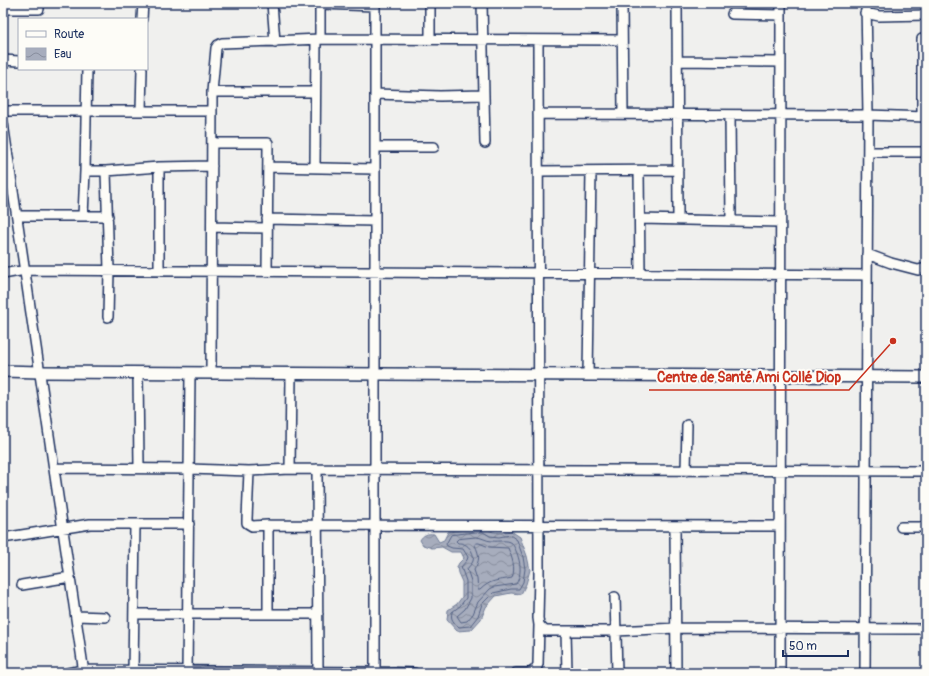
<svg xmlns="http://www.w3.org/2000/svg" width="929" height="676" viewBox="0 0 929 676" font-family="Pangolin,sans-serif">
<defs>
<pattern id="water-waves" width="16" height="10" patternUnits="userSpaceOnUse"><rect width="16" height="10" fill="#a7adbd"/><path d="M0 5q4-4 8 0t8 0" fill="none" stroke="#878d9d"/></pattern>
</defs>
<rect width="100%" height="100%" fill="#f0f0ee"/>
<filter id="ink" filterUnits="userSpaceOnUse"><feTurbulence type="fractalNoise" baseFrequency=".025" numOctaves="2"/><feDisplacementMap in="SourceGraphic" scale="8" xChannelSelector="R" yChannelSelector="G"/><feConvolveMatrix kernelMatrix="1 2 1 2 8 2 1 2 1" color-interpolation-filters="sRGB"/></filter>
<g filter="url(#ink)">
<!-- water -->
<path fill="url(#water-waves)" stroke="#6f7b97" d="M484,528C494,534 499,533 511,531L520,537L527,556L530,570L526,584L521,594L511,593L496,596L486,607L481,619L471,630L457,631L447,620L448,610L457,604L462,597V582L458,573L457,567L459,563L464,558L461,552H451L442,547L432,548L423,545L420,540C423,535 427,533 434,534L439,542L444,540L448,532Z"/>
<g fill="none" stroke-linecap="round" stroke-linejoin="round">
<!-- shore -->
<path stroke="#536184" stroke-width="1" d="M476,532H483L490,536L499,537L510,535L517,540L523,557L525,569L523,582L519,589H511L493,593L482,604L478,616L470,626L459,627C454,622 450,620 452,612L460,606L466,598V581L461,567L467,560L468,557L463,549L452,548L447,546L446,544L451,535Z
M476,537C482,537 486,541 492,541C499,542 507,539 512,543C519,555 524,571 516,584L494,587L490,589L478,602L473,614L467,621L461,622L457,616L465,609L471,598V581L467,569C469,566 472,564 473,561C475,555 470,546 464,544C462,543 460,543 458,543L456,541L458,539Z
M476,543H479L489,547L508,548C512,558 516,567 512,578C498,581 491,579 480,590H478L477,579L474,570C480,560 480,556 475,545Z"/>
<!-- minor casing -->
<g stroke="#1b2f5e" stroke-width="12">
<path id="minor" d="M272,3L275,42
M320,3V39
M375,3V673
M430,3V39
M482,3L485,143
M622,3L623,114
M677,3L678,219
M320,4L375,6
M3,9H39V3
M865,13L879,16L926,15
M732,14L781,15
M142,19L143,3
M538,40L539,575L538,618L539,625L545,631H616L676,628L926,629
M3,60L19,61
M677,61L781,62
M212,92H315
M375,94L440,96L484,95
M3,111H212
M141,111L142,69
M538,114L868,115L926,117
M730,115L731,220
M922,117V39
M3,123L84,673
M212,143H268L267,272
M375,147H434
M868,152H926
M159,167V271
M268,167L375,169
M315,168L316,39
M85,171H106L109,270L108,317
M106,171L159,167L212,166
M538,171L678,170
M639,171L640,274
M17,216H108
M83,216L85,171L87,69
M267,219L375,221
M640,219L780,222
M212,227L267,228
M867,254L891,263L918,270L926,268
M3,274L25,270L867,275
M138,373L139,468
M211,373L212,92L216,48L218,45L222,43L320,39L622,40
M588,375L591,171
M54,468L189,469L249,471L290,469L926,471
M290,469L291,374
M317,469L318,672
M249,471L247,519V523L252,526L268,525V614
M686,471L687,425
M268,525L780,526
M675,526L676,673
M901,527H926
M3,538L90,524H189
M22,585L70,577
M615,597L617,673
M134,614H318
M76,616L105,617
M566,631L567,673
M68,673L83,670L375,672L414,673
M133,673L135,524
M187,673L190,373
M516,673C526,673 535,675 538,664L539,625
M780,673L781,3
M865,673L868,115L866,3"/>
</g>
<!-- tertiary casing -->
<g stroke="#1b2f5e" stroke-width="14">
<path id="tertiary" d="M3,371L40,372L926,377"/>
</g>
<!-- minor -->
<use href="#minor" stroke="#fdfcf7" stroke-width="9"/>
<!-- tertiary -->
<use href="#tertiary" stroke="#fdfcf7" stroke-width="11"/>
</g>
</g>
<!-- callouts -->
<path fill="none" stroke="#c8321e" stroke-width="1.5" d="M893 341L849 390H649"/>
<circle fill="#c8321e" stroke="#fdfcf7" stroke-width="1.5" cx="893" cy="341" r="4"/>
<g font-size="14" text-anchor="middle" font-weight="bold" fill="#c8321e" stroke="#fdfcf7" stroke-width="4" stroke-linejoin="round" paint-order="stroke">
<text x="749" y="382">Centre de Santé Ami Collé Diop</text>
</g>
<!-- margin -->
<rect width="929" height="676" fill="none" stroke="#fdfcf7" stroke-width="16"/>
<rect x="8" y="8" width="913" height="660" fill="none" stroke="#1b2f5e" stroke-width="1.5" filter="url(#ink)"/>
<!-- legend -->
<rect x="18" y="18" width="130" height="52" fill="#fdfcf7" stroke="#a3aaba"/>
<rect x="26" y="31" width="20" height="6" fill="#fdfcf7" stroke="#a3aaba"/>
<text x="54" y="38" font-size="12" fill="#1b2f5e">Route</text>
<rect x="26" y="48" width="20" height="12" fill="url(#water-waves)" stroke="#a3aaba"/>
<text x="54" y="58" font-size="12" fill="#1b2f5e">Eau</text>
<!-- scale -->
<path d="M783 650v6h65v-6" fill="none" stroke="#1b2f5e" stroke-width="2"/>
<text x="789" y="650" font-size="12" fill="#1b2f5e" stroke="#fdfcf7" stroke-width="3" paint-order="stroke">50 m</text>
</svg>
